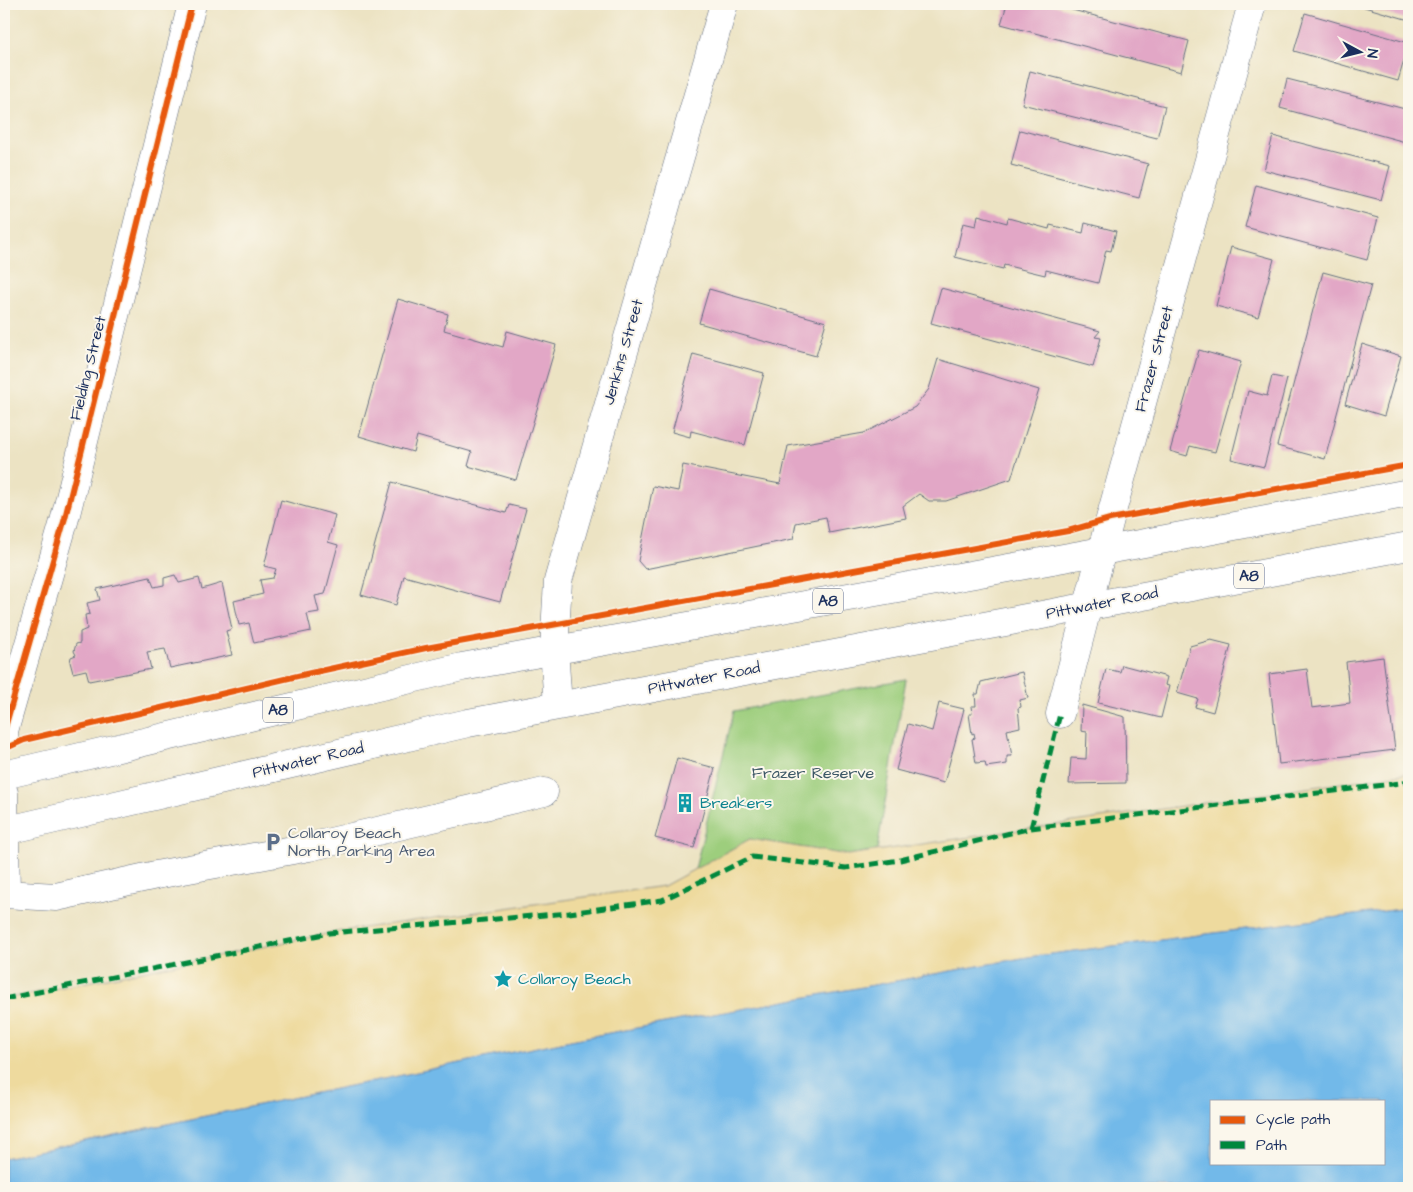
<svg xmlns="http://www.w3.org/2000/svg" width="1413" height="1192" viewBox="0 0 1413 1192" font-family="'Architects Daughter',sans-serif">
<rect width="100%" height="100%" fill="#fbf7ec"/>
<filter id="ink" filterUnits="userSpaceOnUse"><feTurbulence type="fractalNoise" baseFrequency=".02" numOctaves="2"/><feDisplacementMap in="SourceGraphic" scale="10" xChannelSelector="R" yChannelSelector="G"/><feConvolveMatrix kernelMatrix="1 2 1 2 8 2 1 2 1" color-interpolation-filters="sRGB"/></filter>
<filter id="wash" filterUnits="userSpaceOnUse"><feTurbulence type="fractalNoise" baseFrequency=".0096" numOctaves="4" result="noise"/><feDisplacementMap in="SourceGraphic" scale="20" xChannelSelector="R" yChannelSelector="G"/><feGaussianBlur stdDeviation="1.12" result="paint"/><feColorMatrix in="noise" values="0 0 0 0 0 0 0 0 0 0 0 0 0 0 0 0 0 1.4 0 .05"/><feComposite in="paint" operator="in"/></filter>
<g filter="url(#wash)">
<rect width="100%" height="100%" fill="#ece3c3"/>
<!-- green -->
<path fill="#9dce7d" stroke="#5c7e6e" d="M906,679L877,850L848,855L750,839L695,869L734,711Z"/>
<!-- sand -->
<path fill="#eeda9e" stroke="#84847e" d="M1409,773V908L1028,957L571,1040L4,1158V999L341,931L664,886L750,839L848,855Z"/>
<!-- water -->
<path fill="#72b9e9" stroke="#4674a4" fill-rule="evenodd" d="M1409,908V1188H4V1158L571,1040L1028,957ZM1212,1101H1384V1163H1212Z"/>
<g id="blocks">
<!-- building -->
<path fill="#e2a7c6" d="M1007,4H1050L1189,41L1181,72L1001,24Z
M1354,4H1409V20Z
M1305,13L1409,43L1398,81L1294,51Z
M1030,71L1165,106L1157,138L1022,104Z
M1287,79L1409,110V143L1280,108Z
M1020,130L1148,164L1139,198L1011,165Z
M1273,136L1390,166L1381,200L1264,170Z
M1256,185L1378,218L1367,260L1245,227Z
M978,215L1007,223L1008,218L1049,229L1050,225L1083,233L1085,223L1116,231L1111,251L1106,250L1098,283L1046,270L1045,275L1004,265L1003,269L955,257L963,223L976,226Z
M1231,247L1274,259L1258,317L1216,306Z
M1323,272L1371,285L1325,459L1277,446Z
M941,288L1100,331L1095,337L1101,338L1093,367L931,323Z
M709,289L826,322L816,356L699,323Z
M398,299L448,314L444,330L503,347L507,331L556,345L516,480L468,466L472,452L417,436L413,452L359,436Z
M1362,344L1401,356L1384,416L1345,404Z
M1199,350L1241,362L1215,452L1190,446L1187,456L1170,451Z
M693,354L764,373L745,445L691,431L690,437L672,432Z
M938,359L1039,390L1011,479L946,501H929L919,494L903,506L906,518L829,533L826,517L796,523L793,539L645,569L638,561L653,486L678,491L683,465L780,484L788,446L864,433L915,407L929,389Z
M1272,376L1287,379L1264,467L1231,459L1248,391L1267,396Z
M392,482L506,513L509,505L526,509L500,602L404,576L396,605L361,595Z
M281,500L335,515L328,542L338,545L325,594L315,596L319,612L307,614L311,631L254,643L249,623L239,625L234,601L263,594L260,580L273,578L276,569L264,566Z
M175,575L179,583L199,578L202,589L222,583L232,629L226,631L232,655L170,668L165,649L147,652L151,669L89,681L86,670L73,673L70,662L71,657L76,655L74,651L76,644L80,643V632L87,629L85,615L90,614L87,603L100,600L97,589L150,577L154,587L164,585V578Z
M1211,640L1231,645L1213,712L1195,707L1198,699L1177,693L1190,646Z
M1383,657L1395,750L1279,764L1269,674L1307,669L1312,708L1350,703L1346,662Z
M1122,665L1167,677L1165,685L1169,686L1161,718L1098,703L1106,669L1120,672Z
M1022,672L1028,698L1020,700L1021,707L1018,708L1020,727L1007,730L1012,756H1007V764L986,767L985,762L976,763L972,739L975,738L974,733L972,734L969,714H972L971,706H976L975,694H978L981,682Z
M939,703L964,709L944,783L896,770L908,724L932,731Z
M1082,705L1125,717L1126,783L1069,784L1071,758L1086,759L1087,732L1081,731Z
M677,758L715,768L694,848L655,838Z"/>
</g>
</g>
<g filter="url(#ink)">
<use href="#blocks" fill-opacity="0" stroke="#646e81" stroke-width="1"/>
<g fill="none" stroke-linecap="round" stroke-linejoin="round">
<!-- minor casing -->
<g stroke="#646e81" stroke-width="29">
<path id="minor" d="M558,705L554,650L558,581L724,4
M1060,714L1110,519L1252,4
M4,737V731L65,518L192,4
M4,793L6,893
M4,894L56,897L156,875L309,847L544,792"/>
</g>
<!-- highway casing -->
<g stroke="#646e81" stroke-width="29">
<path id="highway" d="M4,775L462,667L1102,551L1409,493
M4,831L468,723L1409,546"/>
</g>
<!-- minor -->
<use href="#minor" stroke="#fff" stroke-width="28"/>
<!-- highway -->
<use href="#highway" stroke="#fff" stroke-width="28"/>
<!-- quiet -->
<path stroke="#00873e" stroke-width="5" stroke-dasharray="10 5" stroke-linecap="butt" d="M1031,828L1060,714
M4,999L329,933L569,913L662,900L752,857L846,868L900,860L1031,828L1409,782"/>
<!-- cycleway casing -->
<g stroke="#fbf7ec" stroke-width="9">
<path id="cycleway" d="M4,737V731L65,518L192,4
M4,749L24,740L306,674L426,648L1068,531L1110,519L1409,465"/>
</g>
<!-- cycleway -->
<use href="#cycleway" stroke="#e8590c" stroke-width="6"/>
</g>
</g>
<!-- icons -->
<defs>
<g id="building-bare" transform="scale(1.5)"><path d="M-4-6H4V6H1V3H-1V6H-4ZM-2.5-4.3h1.7v1.8h-1.7ZM.8-4.3h1.7v1.8H.8ZM-2.5-1h1.7V.8h-1.7ZM.8-1h1.7V.8H.8Z" fill="#0f9aa8" stroke="#fbf7ec" stroke-width="2.5" paint-order="stroke"/></g>
<g id="parking-bare" transform="scale(1.5)"><path d="M-3.5-5.5H1a3.5 3.5 0 0 1 0 7H-1V5.5H-3.5ZM-1-3.4V-.6H.8a1.4 1.4 0 0 0 0-2.8Z" fill="#5c6f8a" stroke="#fbf7ec" stroke-width="2.5" paint-order="stroke"/></g>
<g id="sight-bare" transform="scale(1.5)"><path d="M0-6L1.8-2.2L6-1.7L2.9 1.2L3.7 5.4L0 3.3L-3.7 5.4L-2.9 1.2L-6-1.7L-1.8-2.2Z" fill="#0f9aa8" stroke="#fbf7ec" stroke-width="2.5" paint-order="stroke"/></g>
</defs>
<g fill-rule="evenodd">
<use href="#building-bare" x="685" y="803"/>
<use href="#parking-bare" x="273" y="842"/>
<use href="#sight-bare" x="503" y="979"/>
</g>
<g text-anchor="middle" dominant-baseline="central" stroke-width="4" stroke-linejoin="round" paint-order="stroke">
<!-- shield labels -->
<g fill="#fbf7ec" stroke="#5e6b89" stroke-width="1">
<rect x="1234" y="563.5" width="30" height="25" rx="4"/>
<rect x="813" y="588.5" width="30" height="25" rx="4"/>
<rect x="263" y="697.5" width="30" height="25" rx="4"/>
</g>
<g font-size="15" font-weight="bold" fill="#1b2f5e">
<text x="1249" y="576">A8</text>
<text x="828" y="601">A8</text>
<text x="278" y="710">A8</text>
</g>
<!-- street labels -->
<g font-size="16" fill="#1b2f5e" stroke="#fbf7ec">
<text transform="translate(623 352) rotate(-74)">Jenkins Street</text>
<text transform="translate(1154 359) rotate(-75)">Frazer Street</text>
<text transform="translate(88 368) rotate(-76)">Fielding Street</text>
<text transform="translate(1102 603) rotate(-11)">Pittwater Road</text>
<text transform="translate(704 678) rotate(-11)">Pittwater Road</text>
<text transform="translate(308 760) rotate(-13)">Pittwater Road</text>
</g>
<!-- park labels -->
<g font-size="16" fill="#3c5766" stroke="#fbf7ec">
<text x="813" y="773">Frazer Reserve</text>
</g>
<!-- culture labels -->
<g font-size="16" fill="#0d838f" stroke="#fbf7ec" text-anchor="start">
<text x="700" y="803">Breakers</text>
<text x="518" y="979">Collaroy Beach</text>
</g>
<!-- service labels -->
<g font-size="16" fill="#4e5e75" stroke="#fbf7ec" text-anchor="start">
<text x="288" y="833">Collaroy Beach<tspan x="288" dy="18">North Parking Area</tspan></text>
</g>
</g>
<!-- margin -->
<rect width="1413" height="1192" fill="none" stroke="#fbf7ec" stroke-width="20"/>
<!-- legend -->
<rect x="1210" y="1100" width="175" height="65" fill="#fbf7ec" stroke="#a1a7b3"/>
<rect x="1220" y="1116" width="25" height="8" fill="#e8590c" stroke="#a1a7b3"/>
<text x="1256" y="1124" font-size="15" fill="#1b2f5e">Cycle path</text>
<rect x="1220" y="1141" width="25" height="8" fill="#00873e" stroke="#a1a7b3"/>
<text x="1256" y="1150" font-size="15" fill="#1b2f5e">Path</text>
<!-- north arrow -->
<g transform="translate(1360 52) rotate(97)" stroke="#fbf7ec" stroke-width="4" paint-order="stroke">
<path d="M0-4L9 19L0 12L-9 19Z" fill="#1b2f5e"/>
<text y="-8" font-size="14" font-weight="bold" text-anchor="middle" fill="#1b2f5e">N</text>
</g>
</svg>
